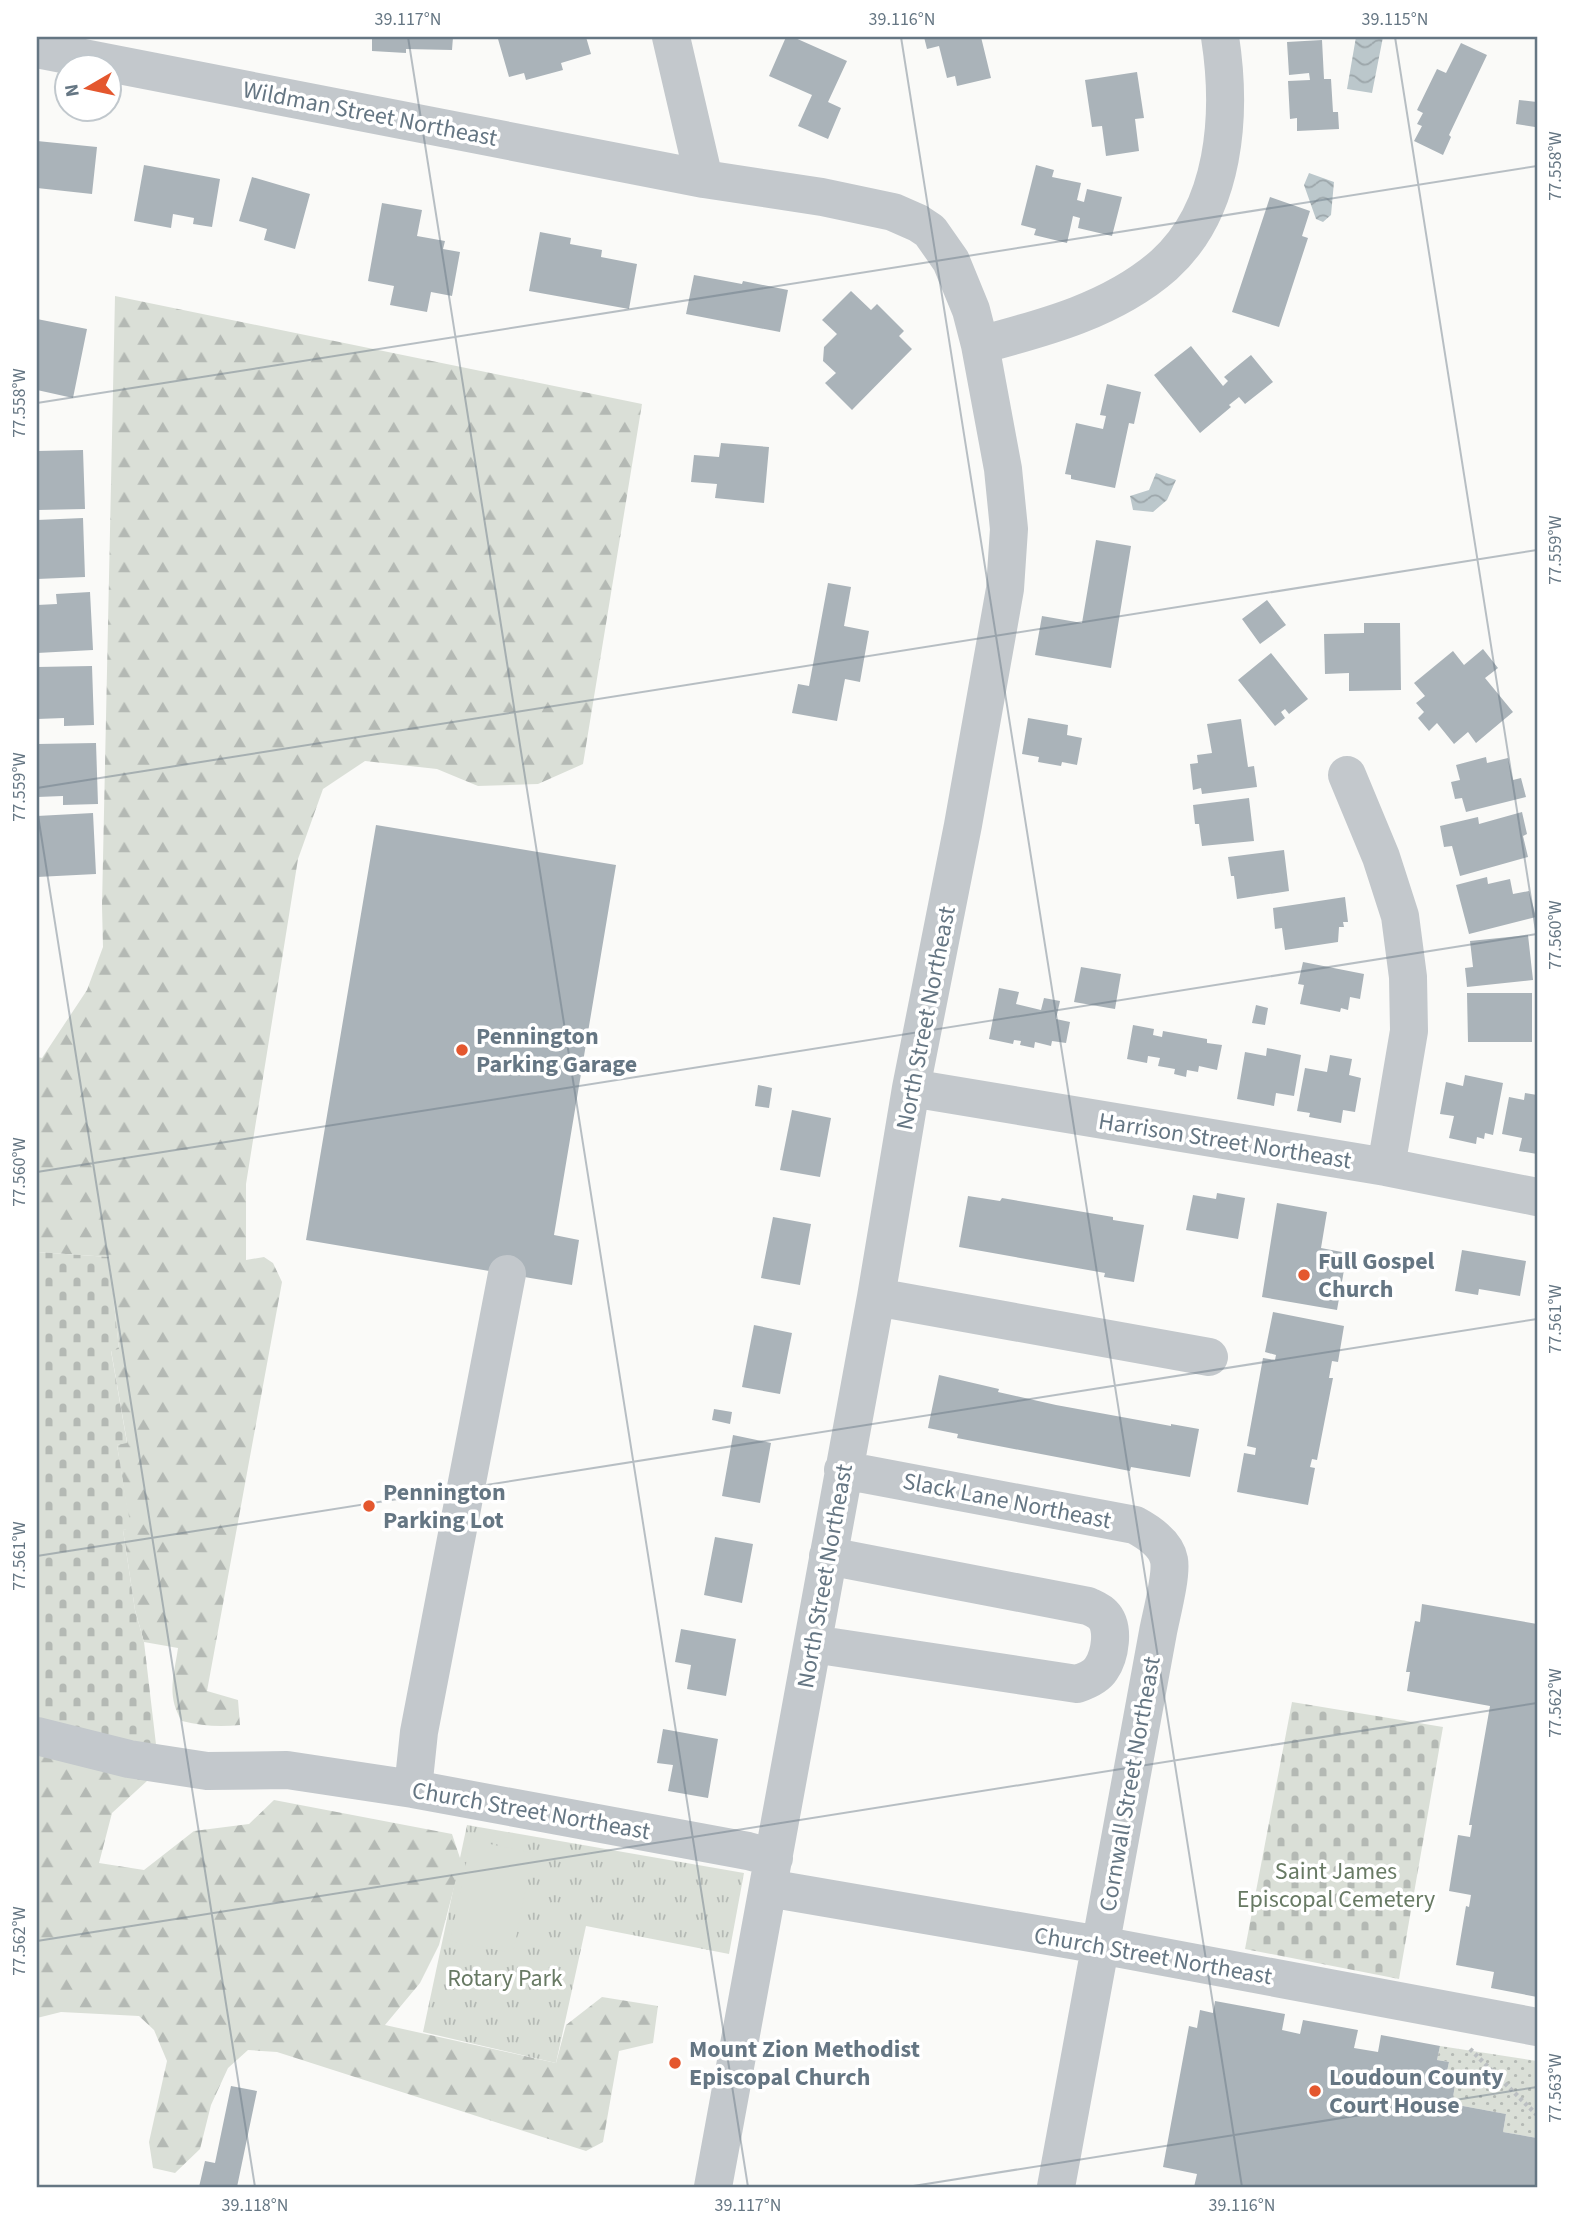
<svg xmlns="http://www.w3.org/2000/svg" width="1574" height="2224" viewBox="0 0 1574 2224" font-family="'Source Sans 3',sans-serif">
<defs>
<pattern id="grass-dots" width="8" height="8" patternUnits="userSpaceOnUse" patternTransform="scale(1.75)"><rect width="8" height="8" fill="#dadfd7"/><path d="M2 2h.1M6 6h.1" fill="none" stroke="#b4b9b4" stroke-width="1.8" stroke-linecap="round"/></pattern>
<pattern id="forest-firs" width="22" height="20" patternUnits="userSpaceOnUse" patternTransform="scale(1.75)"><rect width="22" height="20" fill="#dadfd7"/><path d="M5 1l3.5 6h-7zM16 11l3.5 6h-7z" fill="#b4b9b4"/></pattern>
<pattern id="cemetery-stones" width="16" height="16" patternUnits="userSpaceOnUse" patternTransform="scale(1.75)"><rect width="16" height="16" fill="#dadfd7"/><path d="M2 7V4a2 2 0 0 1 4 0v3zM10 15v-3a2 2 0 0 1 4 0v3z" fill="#b4b9b4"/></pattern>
<pattern id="park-tufts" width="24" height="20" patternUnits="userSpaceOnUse" patternTransform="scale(1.75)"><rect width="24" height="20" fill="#dadfd7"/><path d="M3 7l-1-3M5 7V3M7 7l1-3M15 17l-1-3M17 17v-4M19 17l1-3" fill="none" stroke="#b4b9b4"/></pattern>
<pattern id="water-waves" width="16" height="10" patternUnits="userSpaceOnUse" patternTransform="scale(1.75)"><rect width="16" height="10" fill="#bbc7cb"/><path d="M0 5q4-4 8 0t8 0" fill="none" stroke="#9ca6aa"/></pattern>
</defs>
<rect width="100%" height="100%" fill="#fafaf8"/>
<!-- grass -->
<path fill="url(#grass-dots)" d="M1440,2046L1537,2061V2138L1503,2132L1506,2114L1452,2104L1456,2078L1446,2076L1449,2062L1437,2060Z"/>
<!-- forest -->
<path fill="url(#forest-firs)" d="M115,296L642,404L583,764L538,784L478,786L437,769L365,761L323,789L298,859L246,1184V1260L264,1257L273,1263L282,1282L207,1691L238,1700L240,1725C219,1727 202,1726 182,1721C166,1696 174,1676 178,1648L144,1642L135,1610L123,1530L130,1528L117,1445L127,1442L111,1350L119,1349L109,1257L37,1252V1057L42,1058L87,990L103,947L102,906Z
M37,1746L159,1770L112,1813L99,1863L144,1870L194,1831L249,1824L274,1800L452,1834L461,1861L439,1945L420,1983L385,2025L556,2063L566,2025L602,1997L658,2006L653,2043L619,2051L603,2142L586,2151L277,2052L248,2050L228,2068L211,2105L200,2149L175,2173L153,2168L149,2142L167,2061L154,2030L139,2016L61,2012L37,2018Z"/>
<!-- cemetery -->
<path fill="url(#cemetery-stones)" d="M37,1252L109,1257L119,1349L111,1351L127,1443L117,1445L131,1529L123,1530L135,1610L144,1642L159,1770L37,1746Z
M1292,1702L1443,1727L1399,1979L1245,1949Z"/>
<!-- park -->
<path fill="url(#park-tufts)" d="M467,1825L744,1873L729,1954L586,1926L556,2063L423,2032Z"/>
<!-- pitch -->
<path fill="#dadfd7" d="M471,1840L533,1853L513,1953L450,1941Z"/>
<!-- water -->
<path fill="url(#water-waves)" d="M1356,37H1383L1372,93L1347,89Z
M1309,173L1334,182L1331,215L1323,222L1316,219L1304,185Z
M1156,473L1176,480L1167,500L1153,512L1133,510L1130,496L1149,490Z"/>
<!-- building -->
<path fill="#aab3b9" d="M372,37H453L452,50L406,49V53L372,51Z
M507,37H586L591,54L561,63L563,70L526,80L524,73L509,77L498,39Z
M786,37H793L847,61L828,102L841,108L828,139L798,126L812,95L769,76Z
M924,37H981L991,78L957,86L955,76L947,78L939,46L927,49Z
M1322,40L1324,79H1331L1333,112H1338L1339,129L1297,131V118L1290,119L1288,81L1310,80L1309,73L1289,75L1287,42Z
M1461,43L1487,55L1449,135L1451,137L1443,155L1414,141L1422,126L1417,124L1423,113L1417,110L1437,69L1446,73Z
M1137,72L1144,118L1135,119L1139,151L1106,156L1102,126L1092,127L1085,80Z
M1519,100L1537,102L1535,127L1516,124Z
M37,141L97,147L92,194L37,188Z
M144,165L220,179L212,227L193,224L194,218L173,214L171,228L134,221Z
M1036,165L1054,170L1052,177L1081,183L1077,200L1084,202L1087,189L1122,197L1112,236L1078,228L1080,218L1073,216L1067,243L1034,235L1036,229L1021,225Z
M252,177L310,194L295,249L264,240L267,229L239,221Z
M1270,197L1310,211L1302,236L1308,238L1279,327L1232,312Z
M382,203L422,210L417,236L445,241L443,249L460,252L452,296L431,292L427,312L390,305L394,286L368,281Z
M540,232L571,238L570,244L602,250L601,257L637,264L629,309L529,291Z
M694,275L742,284L743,281L788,290L780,332L686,314Z
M851,291L871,310L877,304L904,331L899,336L912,349L852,410L825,383L836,373L823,361L824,347L837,334L822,320Z
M37,319L87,329L73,398L37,390Z
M1191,346L1223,386L1228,381L1224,377L1251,355L1273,382L1245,404L1239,397L1229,405L1231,407L1200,433L1154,375Z
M1107,384L1141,392L1134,424L1129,423L1115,488L1071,479V475L1065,474L1076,423L1103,429L1106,416L1100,415Z
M721,443L769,447L764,503L715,498L717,484L691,482L694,455L719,457Z
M83,450L85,509L37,510V451Z
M83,518L85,577L37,579V520Z
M1096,540L1131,546L1111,668L1035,655L1042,616L1082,623Z
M828,583L851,587L844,626L869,631L860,682L845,679L837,721L792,713L798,684L809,686Z
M90,592L93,650L37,653V605L57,604L56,594Z
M1267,600L1286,625L1260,644L1242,619Z
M1364,623H1400L1401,690L1349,691V673L1325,674L1324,634L1364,633Z
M1483,649L1498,668L1485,678L1513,712L1476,743L1468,732L1454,744L1437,723L1429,731L1418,718L1424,712L1416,703L1425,696L1414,683L1453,651L1464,665Z
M1271,653L1308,699L1289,714L1285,709L1281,712L1285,718L1275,726L1238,680Z
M92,666L94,725L64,726V718L37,719V667Z
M1028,718L1068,725L1067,735L1082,738L1077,765L1062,762L1061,766L1038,762L1039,757L1022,754Z
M1241,719L1248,767L1254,766L1257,787L1202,794L1201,788L1193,790L1190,764L1198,763L1197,755L1212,753L1207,724Z
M96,743L98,804L63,805V796L37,797V744Z
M1486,757L1487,763L1508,758L1513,780L1521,778L1526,797L1466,812L1462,798L1455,799L1451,782L1460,780L1456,765Z
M1249,798L1254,841L1202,846L1199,824H1195L1193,805Z
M1522,812L1527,834L1523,836L1528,857L1460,876L1452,846L1444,847L1440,826L1478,817L1479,824Z
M93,813L96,874L37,877V816Z
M376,825L616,865L554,1235L579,1240L572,1285L306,1240Z
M1284,850L1289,891L1237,899L1234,876H1231L1228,857Z
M1487,877L1488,884L1510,879L1513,894L1529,891L1536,917L1469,934L1456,885Z
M1345,897L1348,922H1343L1344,927H1339L1338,942L1285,950L1282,928L1275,929L1273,908Z
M1528,935L1533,980L1467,987L1465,968L1473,967L1470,941Z
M1303,962L1364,974L1360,999L1350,997L1348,1010L1341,1008L1340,1012L1300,1004L1304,985L1298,984Z
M1081,967L1121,974L1115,1009L1074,1002Z
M999,988L1019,992L1016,1004L1041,1010L1044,998L1060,1001L1056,1019L1070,1022L1066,1043L1052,1041L1051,1046L1035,1042L1034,1048L1020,1045L1021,1041L1014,1040L1013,1044L989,1039Z
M1467,993H1532V1042H1468Z
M1256,1005L1268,1008L1265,1025L1252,1023Z
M1133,1025L1154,1029L1153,1035L1162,1037L1163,1031L1207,1039V1043L1222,1045L1217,1070L1199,1066L1198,1072L1187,1070L1186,1077L1174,1074L1175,1069L1158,1066L1160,1058L1148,1056L1147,1063L1127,1059Z
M1267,1048L1301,1055L1294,1096L1276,1093L1274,1106L1237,1099L1245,1052L1266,1056Z
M1330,1055L1352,1059L1349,1075L1361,1078L1355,1112L1343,1110L1341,1123L1309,1117L1310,1113L1297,1111L1305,1068L1327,1072Z
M1465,1075L1503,1083L1493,1135L1485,1133L1484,1139L1477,1137L1476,1144L1449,1138L1454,1116L1440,1114L1446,1082L1463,1086Z
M758,1085L772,1088L769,1108L755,1106Z
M1525,1093L1537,1095V1154L1519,1151L1522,1138L1502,1134L1509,1097L1524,1100Z
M792,1110L831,1118L820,1177L780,1170Z
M1217,1193L1245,1198L1238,1239L1186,1230L1193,1195L1216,1199Z
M968,1196L1000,1201L1002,1198L1113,1217V1220L1144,1225L1134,1282L1104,1277L1105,1273L959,1247Z
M1277,1203L1327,1212L1321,1248L1347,1253L1337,1310L1262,1297Z
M773,1217L811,1224L800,1285L761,1278Z
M1462,1250L1526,1261L1520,1296L1479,1289L1478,1295L1455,1291Z
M1273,1312L1344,1326L1338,1362L1332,1361L1329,1378H1333L1317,1460L1312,1459L1310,1467L1315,1468L1308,1505L1237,1492L1244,1453L1255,1455L1256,1448L1247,1446L1263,1358L1275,1360L1276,1355L1265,1352Z
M754,1325L792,1333L780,1394L742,1387Z
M939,1375L999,1389L998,1392L1056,1405L1171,1426V1424L1199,1429L1190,1477L1131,1467L1130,1471L957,1438L958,1434L928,1428Z
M714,1409L732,1412L730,1424L712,1420Z
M733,1435L771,1443L760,1503L722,1496Z
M715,1537L753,1544L742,1603L704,1595Z
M1422,1604L1537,1624V1997L1491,1988L1494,1972L1456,1965L1466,1906L1469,1907L1471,1895L1449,1891L1458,1835L1470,1837L1472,1825H1469L1490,1706L1407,1691L1410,1672H1406L1415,1621L1420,1622Z
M681,1629L736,1639L726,1696L687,1689L691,1665L675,1662Z
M663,1729L718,1739L708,1798L668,1791L673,1765L657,1763Z
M1215,2001L1285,2014L1282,2030L1300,2034L1303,2020L1358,2030L1354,2048L1378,2052L1381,2035L1440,2046L1437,2060L1449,2062L1446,2076L1456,2078L1452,2104L1506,2114L1503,2132L1537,2138V2187H1194L1197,2174L1163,2167L1189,2026L1197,2028L1200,2010L1213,2013Z
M231,2086L257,2091L237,2187H199L205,2161L215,2163Z"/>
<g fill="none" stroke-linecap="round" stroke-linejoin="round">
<!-- path -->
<path stroke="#bbbfc2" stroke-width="4.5" stroke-dasharray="3.5 3.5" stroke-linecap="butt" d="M1470,2049L1537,2115"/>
<!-- minor -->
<path stroke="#c3c8cc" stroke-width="38" d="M671,37L704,179
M37,49L704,179L822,197L893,212L918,223L930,231L951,261L971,310L980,345L1003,469L1009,529L1005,589L963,825L911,1088L876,1297L713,2187
M980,345C1044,328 1113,310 1164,265C1226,209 1232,114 1220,37
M1347,775L1381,857L1400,916L1408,977L1409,1031L1386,1167
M911,1088L1386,1167L1537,1197
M876,1297L1209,1357
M843,1470L1135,1525C1148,1532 1166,1544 1169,1560C1172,1575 1161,1616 1158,1632L1056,2187
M813,1644L1077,1684C1086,1681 1096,1677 1101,1669C1110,1656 1115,1627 1103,1615C1100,1611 1092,1608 1088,1606L828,1556
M37,1736L129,1759L207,1771L287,1770L413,1789L748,1851L774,1858
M413,1789L419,1732L507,1274
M768,1888L1100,1945L1537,2027"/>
</g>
<!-- ticks -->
<path fill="none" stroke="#657683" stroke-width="2" stroke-opacity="0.45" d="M408,37L748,2187M901,37L1242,2187M1395,37L1537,937M37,403L1537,166M37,788L1537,550M37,809L255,2187M37,1172L1537,934M37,1556L1537,1319M37,1941L1537,1703M907,2187L1537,2087"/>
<!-- markers -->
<g fill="#e4572e" stroke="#fff" stroke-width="2.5">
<circle cx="462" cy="1050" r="7"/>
<circle cx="1304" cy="1275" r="7"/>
<circle cx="369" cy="1506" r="7"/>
<circle cx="675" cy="2063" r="7"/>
<circle cx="1315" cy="2091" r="7"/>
</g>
<g text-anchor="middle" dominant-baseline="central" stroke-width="7" stroke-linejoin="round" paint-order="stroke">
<!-- street labels -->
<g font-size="24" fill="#657683" stroke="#fff">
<text transform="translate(370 114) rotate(11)">Wildman Street Northeast</text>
<text transform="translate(926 1018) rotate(-79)">North Street Northeast</text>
<text transform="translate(1225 1141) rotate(9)">Harrison Street Northeast</text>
<text transform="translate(1007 1501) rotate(11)">Slack Lane Northeast</text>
<text transform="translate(825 1576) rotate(-80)">North Street Northeast</text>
<text transform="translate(1130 1784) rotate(-80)">Cornwall Street Northeast</text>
<text transform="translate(531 1811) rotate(10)">Church Street Northeast</text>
<text transform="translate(1153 1956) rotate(10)">Church Street Northeast</text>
</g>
<!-- poi labels -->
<g font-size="24" font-weight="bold" fill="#657683" stroke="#fff" text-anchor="start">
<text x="476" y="1036">Pennington<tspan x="476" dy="28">Parking Garage</tspan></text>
<text x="1318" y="1261">Full Gospel<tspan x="1318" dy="28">Church</tspan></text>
<text x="383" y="1492">Pennington<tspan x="383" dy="28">Parking Lot</tspan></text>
<text x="689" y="2049">Mount Zion Methodist<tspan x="689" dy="28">Episcopal Church</tspan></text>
<text x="1329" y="2077">Loudoun County<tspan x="1329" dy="28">Court House</tspan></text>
</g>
<!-- park labels -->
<g font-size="24" fill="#687a64" stroke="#fff">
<text x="1336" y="1871">Saint James<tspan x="1336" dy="28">Episcopal Cemetery</tspan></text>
<text x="505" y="1978">Rotary Park</text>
</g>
</g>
<!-- border -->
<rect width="1574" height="2224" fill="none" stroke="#ffffff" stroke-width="77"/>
<!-- north arrow -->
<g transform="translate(88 88) rotate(261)"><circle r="33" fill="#ffffff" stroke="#c1c8cd" stroke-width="2"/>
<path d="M0-5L12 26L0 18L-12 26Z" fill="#e4572e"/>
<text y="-10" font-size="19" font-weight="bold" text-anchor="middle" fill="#657683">N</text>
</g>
<rect x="38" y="38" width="1498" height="2148" fill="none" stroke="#657683" stroke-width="2.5"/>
<g font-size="18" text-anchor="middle" fill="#657683">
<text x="408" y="25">39.117°N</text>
<text x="902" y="25">39.116°N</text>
<text x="1395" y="25">39.115°N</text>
<text transform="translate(1555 166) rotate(-90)" y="6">77.558°W</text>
<text transform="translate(19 403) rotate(-90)" y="6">77.558°W</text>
<text transform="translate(1555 550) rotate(-90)" y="6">77.559°W</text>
<text transform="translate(19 787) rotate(-90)" y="6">77.559°W</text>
<text transform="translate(1555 935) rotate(-90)" y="6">77.560°W</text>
<text transform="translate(19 1172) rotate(-90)" y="6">77.560°W</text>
<text transform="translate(1555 1319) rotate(-90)" y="6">77.561°W</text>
<text transform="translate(19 1556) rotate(-90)" y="6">77.561°W</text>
<text transform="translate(1555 1703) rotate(-90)" y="6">77.562°W</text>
<text transform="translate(19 1941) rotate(-90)" y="6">77.562°W</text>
<text transform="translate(1555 2088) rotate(-90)" y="6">77.563°W</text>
<text x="255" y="2211">39.118°N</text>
<text x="748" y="2211">39.117°N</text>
<text x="1242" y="2211">39.116°N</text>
</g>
</svg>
